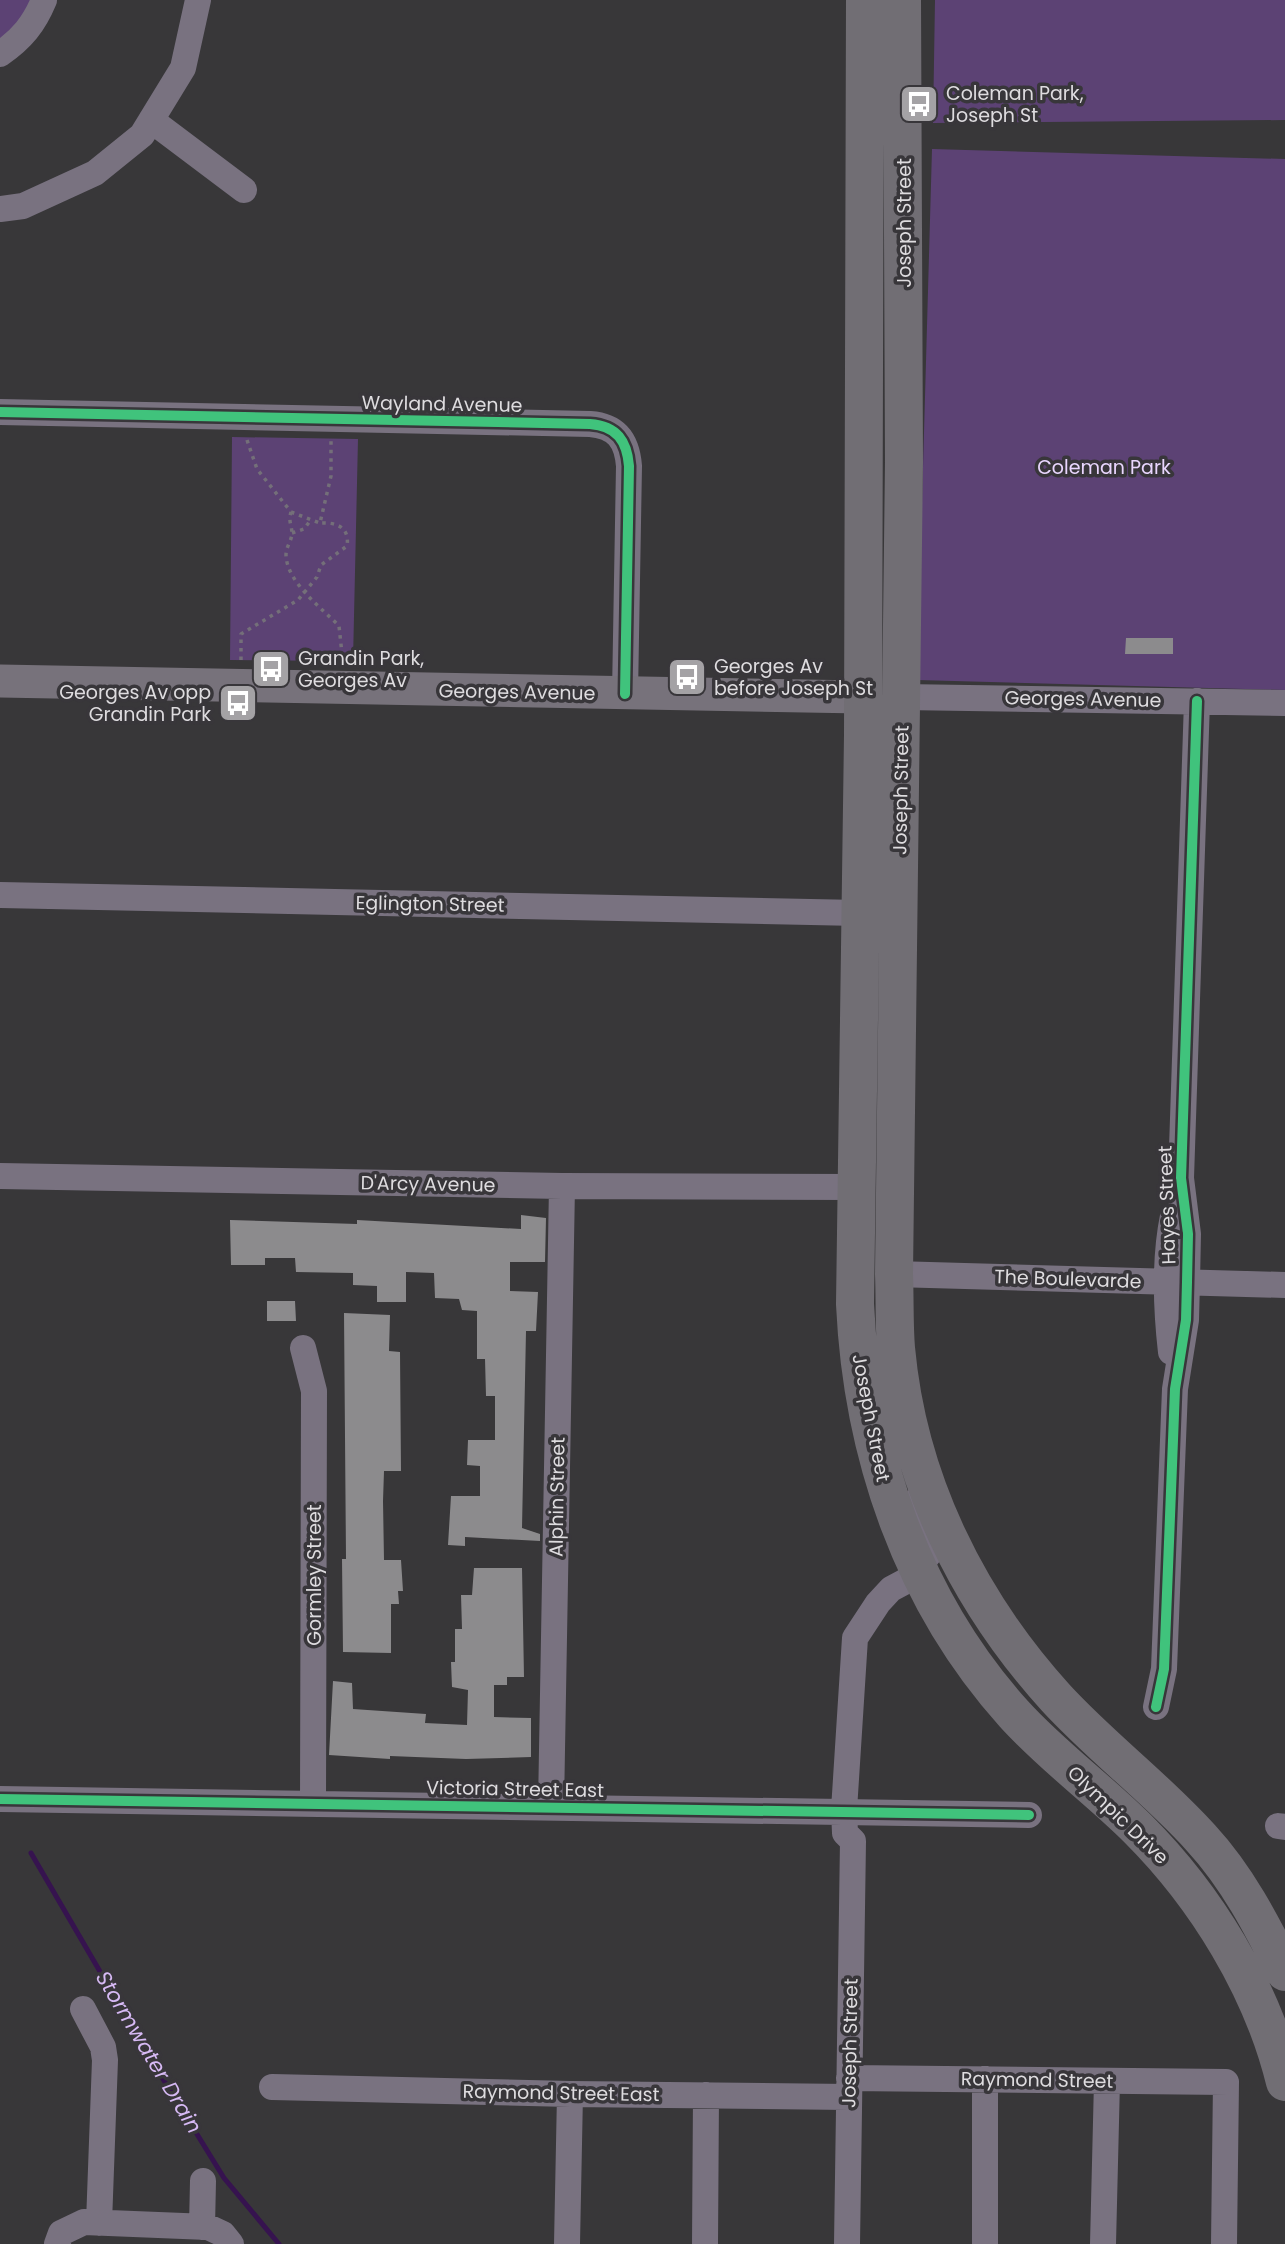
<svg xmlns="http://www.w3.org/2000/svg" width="1285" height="2244" viewBox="0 0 1285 2244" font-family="Poppins,sans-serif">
<rect width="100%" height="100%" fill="#383739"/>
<!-- green -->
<path fill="#5c4274" d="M0,0H35L25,17L0,41Z
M935,0H1285V120L933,123Z
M932,149L1285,159V690L917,680Z
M232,437L358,439L353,661L230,660Z"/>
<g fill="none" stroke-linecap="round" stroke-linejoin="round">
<!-- stream -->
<path stroke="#36134f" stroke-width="5" d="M31,1853L155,2066L224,2178L279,2244"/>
</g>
<!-- building -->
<path fill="#8c8b8d" d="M1126,638H1173V654H1125Z
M521,1215L546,1218L545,1262H510V1291L538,1292L536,1331H526L522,1528L540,1534V1541L465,1537V1546L448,1545L451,1496H480V1466L467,1465L468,1440H495V1396H486L485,1359H477V1311L462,1310L459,1299L435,1298L434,1273L406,1272V1302H377V1286L353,1285V1273L296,1272L295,1258H265V1265H231L230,1220L357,1224V1220L521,1229Z
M267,1301H295L296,1321H267Z
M344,1313L390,1315L389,1351L400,1352L401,1471H384L383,1501L384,1560H401L403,1591H398L399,1604H391V1653L343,1652L342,1559H346Z
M474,1568H522L524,1677H507V1685H494V1717L531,1718V1757L466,1759L390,1756V1759L329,1755L333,1681L352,1683L353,1709L426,1714L425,1723L467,1725L468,1690L452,1687L451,1662H455V1629H462L461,1595H472Z"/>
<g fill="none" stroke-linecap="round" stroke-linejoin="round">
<!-- path -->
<path stroke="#746f79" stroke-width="3.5" stroke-dasharray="3.5 5" stroke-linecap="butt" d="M247,440L257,469L291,512C288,521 292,526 292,534C291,542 286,547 286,555C287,583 322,608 339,626L343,663
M291,512L320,523L331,476V438
M292,533L304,529L310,521
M241,660V634L298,600L317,577L321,565L347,546C350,527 336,522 320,523"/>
<!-- minor -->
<path stroke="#797280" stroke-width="26" d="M0,54C22,39 34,24 44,0
M151,120L244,190
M0,209L23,206L95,173L142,135L183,68L198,0
M0,412L590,424C617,426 627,441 629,466L625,694
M902,697L1285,703
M0,895L859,913
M0,1176L562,1186L856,1187
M894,1274L1285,1285
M303,1348L314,1391L313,1804
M1171,1352C1166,1308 1164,1260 1173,1216
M1156,1707L1164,1669L1175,1389L1186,1320L1187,1282L1188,1234L1181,1178L1197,701
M0,1799L1029,1815
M551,1807L562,1186
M1278,1826L1285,1827
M83,2009L103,2047L105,2060L99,2223
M849,2078L1226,2082L1224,2244
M272,2087L570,2094L849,2097
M202,2227L203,2181
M57,2244L61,2233L84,2222L208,2227L223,2234L231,2244
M567,2244L570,2094
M705,2244L706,2095
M847,2244L853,1841L845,1833L844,1810L855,1638L878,1603L891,1589L906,1581L929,1554L917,1500
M985,2244V2079
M1103,2244L1107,2081"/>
<!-- major -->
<path stroke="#77727b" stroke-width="33" d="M0,681L862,697"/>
<!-- highway -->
<path stroke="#716e74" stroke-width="38" d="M865,0L863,735L855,1304C862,1454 912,1601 1014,1714C1052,1756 1098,1789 1138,1829C1206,1897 1262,1988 1285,2082
M902,0L904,462L894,1274C895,1298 894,1323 896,1348C908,1480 968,1601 1056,1698C1102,1748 1156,1788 1201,1838C1237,1877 1262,1925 1285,1972"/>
<!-- cycleway casing -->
<g stroke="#38363a" stroke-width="15">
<path id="cycleway" d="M0,412L590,424C617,426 627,441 629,466L625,694
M1156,1707L1164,1669L1175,1389L1186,1320L1187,1282L1188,1234L1181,1178L1197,701
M0,1799L1029,1815"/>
</g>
<!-- cycleway -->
<use href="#cycleway" stroke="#40c37c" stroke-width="10"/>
</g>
<!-- icons -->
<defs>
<g id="bus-square" transform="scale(2.0125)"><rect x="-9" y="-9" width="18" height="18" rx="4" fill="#a4a2a5" stroke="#38363a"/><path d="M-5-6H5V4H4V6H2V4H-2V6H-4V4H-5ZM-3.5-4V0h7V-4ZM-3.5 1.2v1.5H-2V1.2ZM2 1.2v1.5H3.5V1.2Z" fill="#fff"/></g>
</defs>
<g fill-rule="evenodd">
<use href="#bus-square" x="919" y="104"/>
<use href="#bus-square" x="271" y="669"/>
<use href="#bus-square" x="687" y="677"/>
<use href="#bus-square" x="238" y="703"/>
</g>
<g text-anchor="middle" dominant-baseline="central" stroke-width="7" stroke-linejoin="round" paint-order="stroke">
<!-- poi labels -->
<g font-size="19" fill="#dedcdf" stroke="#38363a" text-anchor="start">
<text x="946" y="93">Coleman Park,<tspan x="946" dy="22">Joseph St</tspan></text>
<text x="298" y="658">Grandin Park,<tspan x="298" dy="22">Georges Av</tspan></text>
<text x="714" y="666">Georges Av<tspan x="714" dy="22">before Joseph St</tspan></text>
<text x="211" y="692" text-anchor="end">Georges Av opp<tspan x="211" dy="22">Grandin Park</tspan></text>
</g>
<!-- street labels -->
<g font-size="19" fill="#dedcdf" stroke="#38363a">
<text transform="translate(904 223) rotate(-90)">Joseph Street</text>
<text transform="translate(442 404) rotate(1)">Wayland Avenue</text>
<text transform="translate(517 692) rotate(1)">Georges Avenue</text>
<text transform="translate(1083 699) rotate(1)">Georges Avenue</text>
<text transform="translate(901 790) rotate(-89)">Joseph Street</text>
<text transform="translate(430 904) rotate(1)">Eglington Street</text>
<text transform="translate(428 1184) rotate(1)">D'Arcy Avenue</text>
<text transform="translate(1167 1205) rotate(-92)">Hayes Street</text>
<text transform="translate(1068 1279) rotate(2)">The Boulevarde</text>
<text transform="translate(871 1418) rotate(79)">Joseph Street</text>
<text transform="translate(557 1497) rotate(-89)">Alphin Street</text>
<text transform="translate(314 1575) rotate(-90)">Gormley Street</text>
<text transform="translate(515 1789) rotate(1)">Victoria Street East</text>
<text transform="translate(1118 1815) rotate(44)">Olympic Drive</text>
<text transform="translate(850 2043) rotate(-89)">Joseph Street</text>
<text transform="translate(1037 2080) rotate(1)">Raymond Street</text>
<text transform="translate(561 2093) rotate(1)">Raymond Street East</text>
</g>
<!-- park labels -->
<g font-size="19" fill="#e9d6fe" stroke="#38363a">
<text x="1104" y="467">Coleman Park</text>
</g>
<!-- water labels -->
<g font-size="21" font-style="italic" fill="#d6b9f4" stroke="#38363a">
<text transform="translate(149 2052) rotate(59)">Stormwater Drain</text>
</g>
</g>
</svg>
